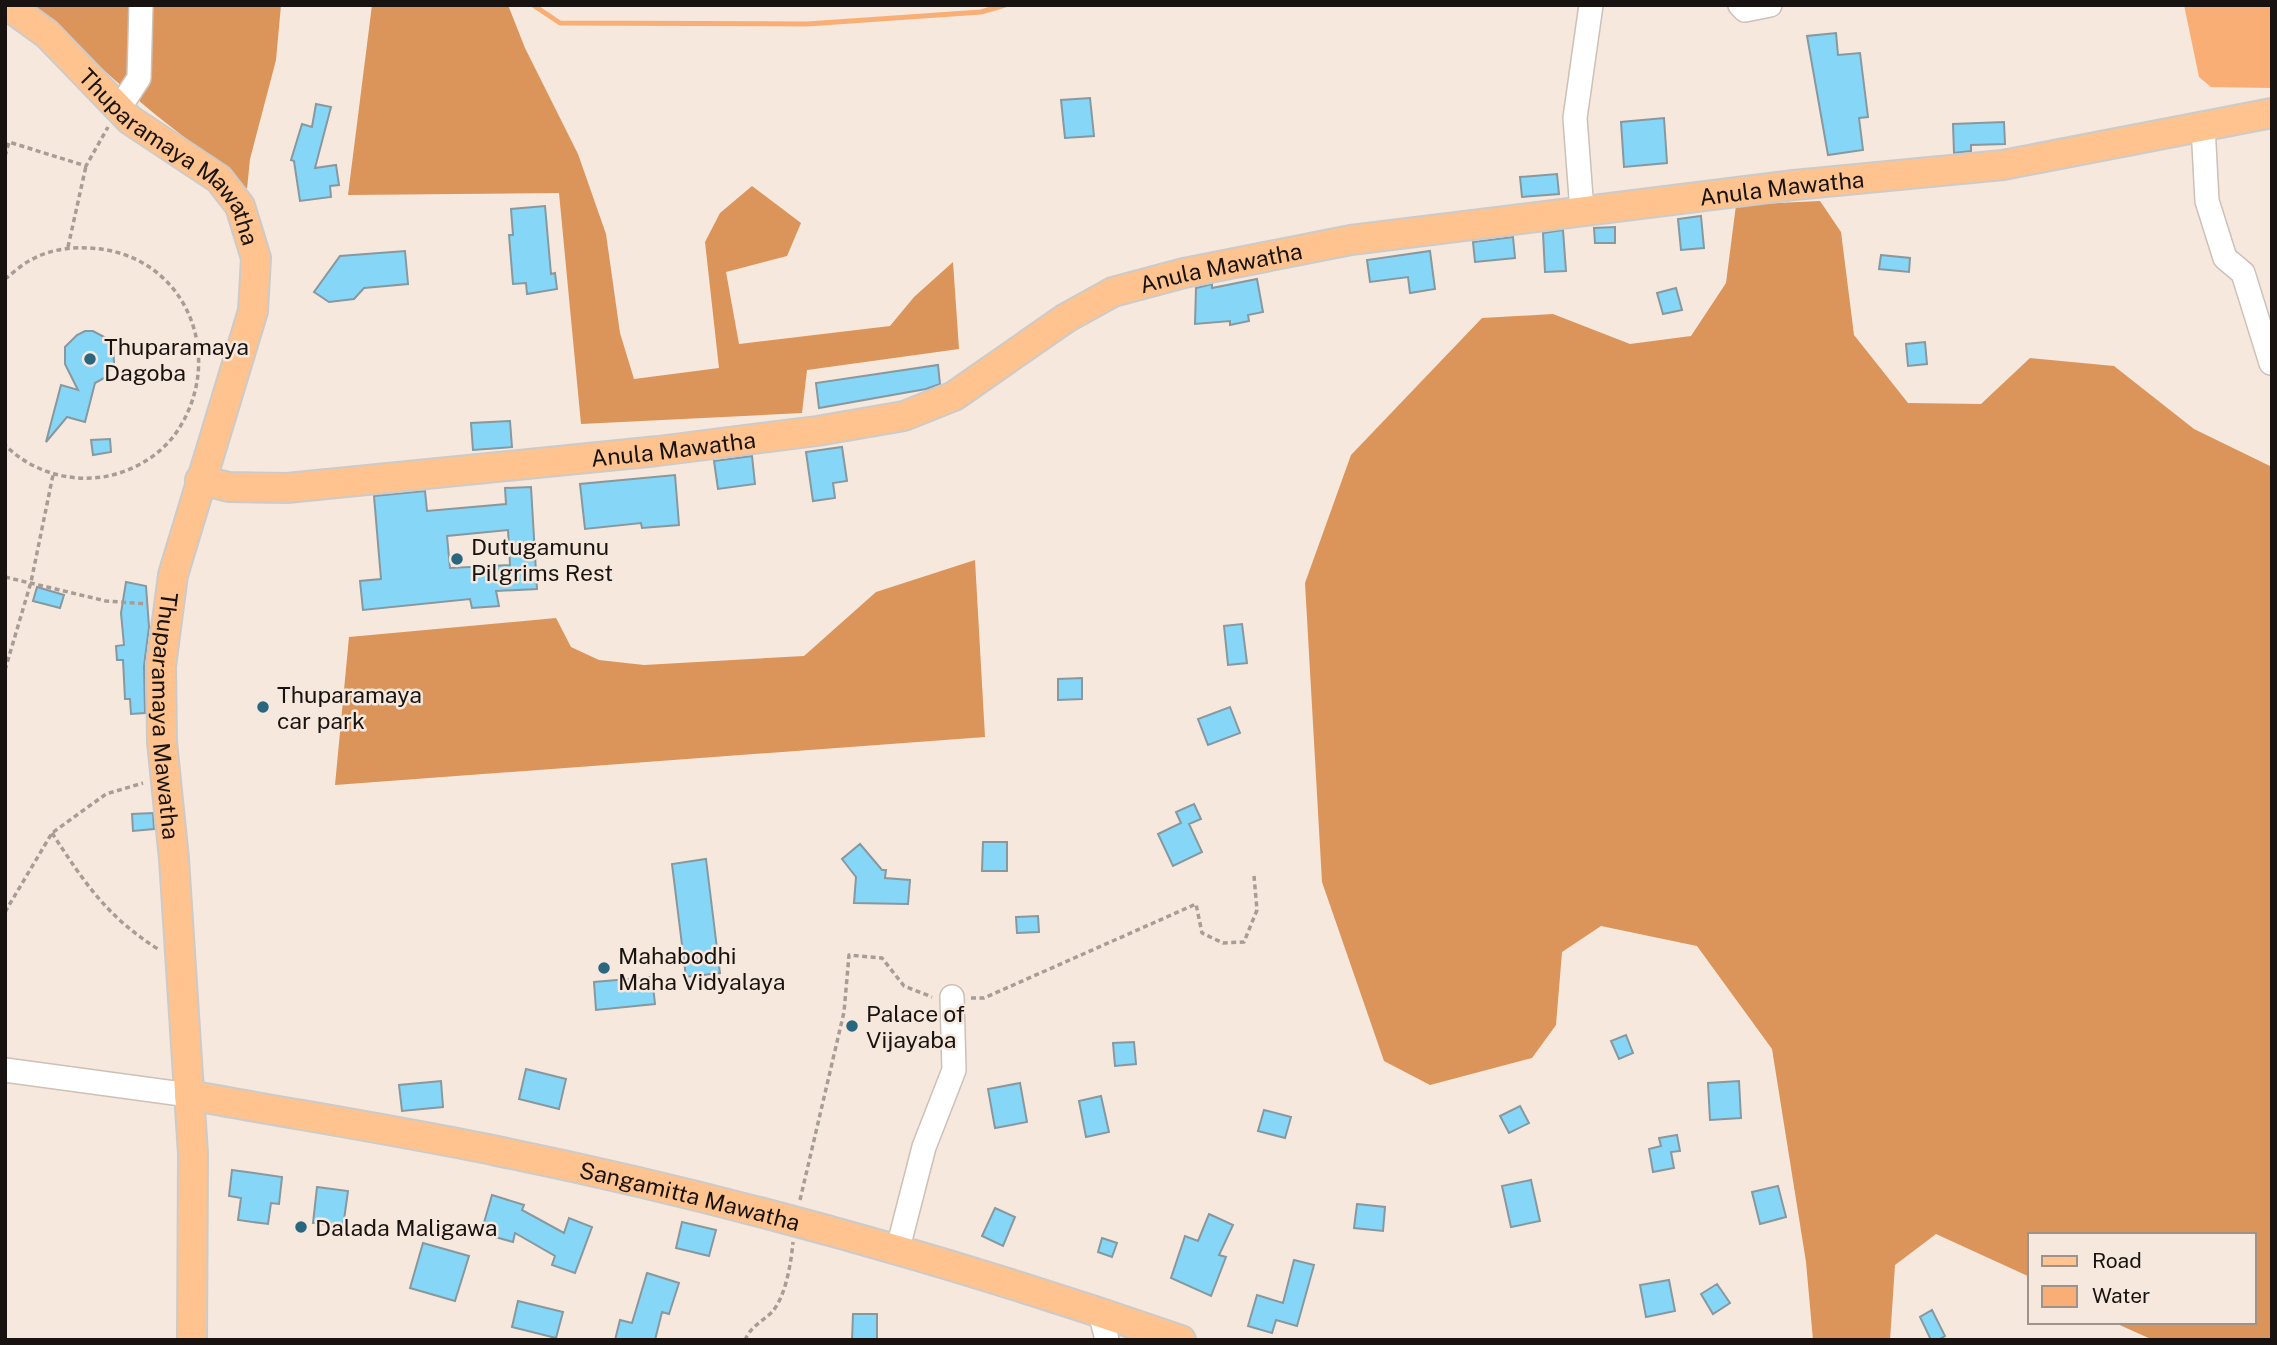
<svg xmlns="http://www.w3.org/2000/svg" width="2277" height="1345" viewBox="0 0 2277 1345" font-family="'Public Sans',sans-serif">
<rect width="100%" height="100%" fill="#f6e8dd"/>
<!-- forest -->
<path fill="#db945a" d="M32,5H281L276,60L250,159L247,189C215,158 178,134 144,105C105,73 70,38 32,5Z
M372,5H508L525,48L578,154L606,234L620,333L634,379L719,368L705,242L720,213L752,186L801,223L787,256L726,272L739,344L890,326L914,297L953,262L959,349L807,370L802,413L581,424L559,193L348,195Z
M1820,201L1841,232L1854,335L1908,403L1981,404L2030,358L2114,366L2194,429L2272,467V1340H2153L2113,1322H2254V1235H2030V1277L1936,1234L1895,1265L1890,1340H1813L1806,1262L1772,1049L1697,946L1601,926L1562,952L1556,1025L1532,1058L1430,1085L1384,1061L1322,882L1305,583L1351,455L1482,318L1553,314L1630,344L1691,336L1726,283L1736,205Z
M975,560L985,737L335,785L349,637L556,618L571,647L599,660L644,665L804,656L876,592Z"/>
<!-- water -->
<path fill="#f8ae75" d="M2184,5H2272V88L2211,87L2199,77Z"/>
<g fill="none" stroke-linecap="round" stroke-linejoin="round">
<!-- stream -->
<path stroke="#f8ae75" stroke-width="5" d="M533,5L560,23L807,24L981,12L1005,5"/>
</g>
<!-- building -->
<path fill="#86d7f7" stroke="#88989f" stroke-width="2" fill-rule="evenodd" d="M1836,33L1838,55L1860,53L1868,117L1859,118L1863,150L1828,155L1807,36Z
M1090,98L1094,136L1065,138L1061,100Z
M316,104L331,107L315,168L336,165L339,185L330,186L331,197L300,201L294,161L291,160L302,124L312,127Z
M1664,118L1667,163L1624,167L1621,122Z
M2004,122L2005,144L1971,145V151L1954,153L1953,124Z
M1557,174L1559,194L1522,197L1520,177Z
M545,206L551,274L555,273L557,289L527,294L526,283L513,284L509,235H513L511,209Z
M1701,216L1704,248L1681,250L1678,219Z
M1615,227V243H1595L1594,228Z
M1563,230L1566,271L1545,272L1543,233Z
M1513,237L1515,258L1475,262L1473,242Z
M405,251L408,284L364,288L354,299L329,302L314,292L340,256Z
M1430,251L1435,289L1410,293L1408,277L1370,282L1367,260Z
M1881,255L1910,258L1909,272L1879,269Z
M1257,279L1263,312L1248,315L1249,321L1230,325V321L1195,324L1196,288L1212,284V288Z
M1676,288L1682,310L1663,314L1657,293Z
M85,331H93L108,339L113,346L114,363L106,377L95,383L85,422L67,417L46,442L61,385L78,390L65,364V347L77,335Z
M1925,342L1927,364L1908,366L1906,344Z
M938,365L940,384L926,389L819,408L816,383Z
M510,421L512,447L473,450L471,423Z
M110,439L111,452L93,455L91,440Z
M842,447L847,481L833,483L835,498L813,501L806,452Z
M752,456L755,484L718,489L714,461Z
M675,475L679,525L642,528L641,523L585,529L580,484Z
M531,487L537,589L496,591L499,606L472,608L470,599L363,610L360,581L381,579L374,496L425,491L427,511L506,504L505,488ZM508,530L510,565L450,568L447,536Z
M126,582L146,586L149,627L144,666L145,713L131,714L130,699H125L123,660H117L116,646L124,645L121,613Z
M37,587L64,595L60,608L33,601Z
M1242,624L1247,663L1228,665L1224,626Z
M1082,678V699L1058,700V679Z
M1230,707L1240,733L1208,745L1198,719Z
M1194,804L1201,819L1189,824L1202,852L1173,866L1158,834L1181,823L1176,812Z
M153,813L154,829L133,831L132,814Z
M983,842H1007V871H982Z
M860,844L882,870H886L885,878L910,880L908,904L854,903L856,877L842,859Z
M706,859L720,973L686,977L672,864Z
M1038,916L1039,932L1017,933L1016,917Z
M652,977L655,1004L596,1010L594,982Z
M1626,1035L1633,1053L1619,1059L1611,1041Z
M1134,1042L1136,1064L1115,1066L1113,1043Z
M526,1069L566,1079L559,1109L519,1099Z
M441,1081L443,1107L402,1111L399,1085Z
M1739,1081L1741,1118L1710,1120L1708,1083Z
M1020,1083L1027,1122L995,1128L988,1089Z
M1101,1096L1109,1132L1086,1137L1079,1101Z
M1520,1106L1529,1123L1509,1133L1500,1116Z
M1264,1110L1291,1117L1285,1138L1258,1131Z
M1677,1135L1680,1151L1671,1152L1674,1168L1653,1172L1649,1149L1661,1146L1659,1138Z
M232,1170L282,1177L279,1204L271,1203L268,1224L238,1220L241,1198L229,1196Z
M1531,1180L1540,1221L1511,1227L1502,1186Z
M1778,1186L1786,1217L1760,1224L1752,1192Z
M317,1187L348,1191L343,1227L313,1223Z
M492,1195L524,1205L522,1210L564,1233L569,1218L592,1227L575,1273L552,1265L555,1256L515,1233L513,1242L481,1233Z
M1357,1204L1385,1207L1383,1231L1354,1228Z
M995,1208L1015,1217L1003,1246L982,1236Z
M1209,1214L1233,1225L1219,1255L1226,1257L1211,1296L1171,1278L1185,1236L1198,1241Z
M682,1222L716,1230L709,1256L676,1248Z
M1102,1238L1117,1243L1112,1257L1098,1252Z
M423,1243L469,1256L455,1301L410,1288Z
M1294,1260L1314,1265L1297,1326L1276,1320L1272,1333L1248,1326L1257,1295L1283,1303Z
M647,1273L679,1283L669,1314L662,1312L655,1340H615L620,1320L632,1323Z
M1669,1280L1675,1311L1646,1317L1640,1285Z
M1717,1284L1730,1303L1713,1314L1701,1294Z
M518,1301L563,1312L556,1338L512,1327Z
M1932,1310L1945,1336L1938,1340H1931L1920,1317Z
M853,1314H877V1340H852Z"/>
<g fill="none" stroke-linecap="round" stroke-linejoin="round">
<!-- minor casing -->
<g stroke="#cdc0b6" stroke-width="26">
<path id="minor" d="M1740,5L1745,10L1770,5
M118,110L139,78L141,5
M2203,126L2207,201L2225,258L2243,273L2271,363
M1582,211L1575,118L1591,5
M5,1070L189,1095
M897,1252L924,1147L954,1070L952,997
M1100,1312L1107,1340"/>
</g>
<!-- major casing -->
<g stroke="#cccbca" stroke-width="32">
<g id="major">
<path id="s1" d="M7,5L47,34L130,120L219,179L240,206L256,258L253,311L173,575L161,666L162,742L174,859L193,1154L192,1340"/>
<path id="s2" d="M200,480L229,487L287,488L658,451L817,431L904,416L954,396L1066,318L1113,292L1184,273L1351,240L1794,185L2003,165L2272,113"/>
<path id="s3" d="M189,1095C292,1114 395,1130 497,1151C728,1198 958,1263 1181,1340"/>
</g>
</g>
<!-- path -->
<path stroke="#a89d95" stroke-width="3.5" stroke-dasharray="5 3.5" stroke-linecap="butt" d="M5,156L9,142L86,166L108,127
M68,247L86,166
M5,279C13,273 22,264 31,260C48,250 69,247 88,248C183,251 228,353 178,430C161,456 132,472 103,477C67,482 31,471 5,445
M5,577L106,601L147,604
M5,670L31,582L53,475
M52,833C84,882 107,917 158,949
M5,912L52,833L106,794L143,783
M971,998H984L1196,904L1202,933L1223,943L1244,942L1257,910L1254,876
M800,1200L844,1012L849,955L882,958L904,986L932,997
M745,1340C751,1326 762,1322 772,1312C786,1296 791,1263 793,1242"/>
<!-- minor -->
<use href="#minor" stroke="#fff" stroke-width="23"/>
<!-- major -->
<use href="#major" stroke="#fec38f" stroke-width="28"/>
</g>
<!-- markers -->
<g fill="#2a677e" stroke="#f6e8dd" stroke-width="2.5">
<circle cx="90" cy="359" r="7"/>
<circle cx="457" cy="559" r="7"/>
<circle cx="263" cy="707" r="7"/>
<circle cx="604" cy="968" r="7"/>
<circle cx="852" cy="1026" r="7"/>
<circle cx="301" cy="1227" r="7"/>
</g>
<g text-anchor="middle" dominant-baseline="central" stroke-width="5" stroke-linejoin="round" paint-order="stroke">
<!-- street labels -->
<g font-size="23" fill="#181310" stroke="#f6e8dd">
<text stroke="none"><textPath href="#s1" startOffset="226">Thuparamaya Mawatha</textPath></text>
<text stroke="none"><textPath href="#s2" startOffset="1631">Anula Mawatha</textPath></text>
<text stroke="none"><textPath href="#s2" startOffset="1064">Anula Mawatha</textPath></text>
<text stroke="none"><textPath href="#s2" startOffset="476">Anula Mawatha</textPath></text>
<text stroke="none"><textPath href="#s1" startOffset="835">Thuparamaya Mawatha</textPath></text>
<text stroke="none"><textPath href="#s3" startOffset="511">Sangamitta Mawatha</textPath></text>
</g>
<!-- poi labels -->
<g font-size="23" fill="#181310" stroke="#f6e8dd" text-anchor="start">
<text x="104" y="346">Thuparamaya<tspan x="104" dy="26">Dagoba</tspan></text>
<text x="471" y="546">Dutugamunu<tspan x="471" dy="26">Pilgrims Rest</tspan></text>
<text x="277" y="694">Thuparamaya<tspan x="277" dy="26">car park</tspan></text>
<text x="618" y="955">Mahabodhi<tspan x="618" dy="26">Maha Vidyalaya</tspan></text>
<text x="866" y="1013">Palace of<tspan x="866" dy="26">Vijayaba</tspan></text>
<text x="315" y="1227">Dalada Maligawa</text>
</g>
</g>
<!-- border -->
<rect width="2277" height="1345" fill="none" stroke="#181310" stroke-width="14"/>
<!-- legend -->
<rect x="2028" y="1233" width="228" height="91" fill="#f6e8dd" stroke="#9d938b" stroke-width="2"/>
<rect x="2042" y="1256" width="35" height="10" fill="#fec38f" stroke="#9d938b" stroke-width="2"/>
<text x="2092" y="1268" font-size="21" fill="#181310">Road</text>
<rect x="2042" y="1286" width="35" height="21" fill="#f8ae75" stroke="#9d938b" stroke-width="2"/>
<text x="2092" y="1303" font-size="21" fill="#181310">Water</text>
</svg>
